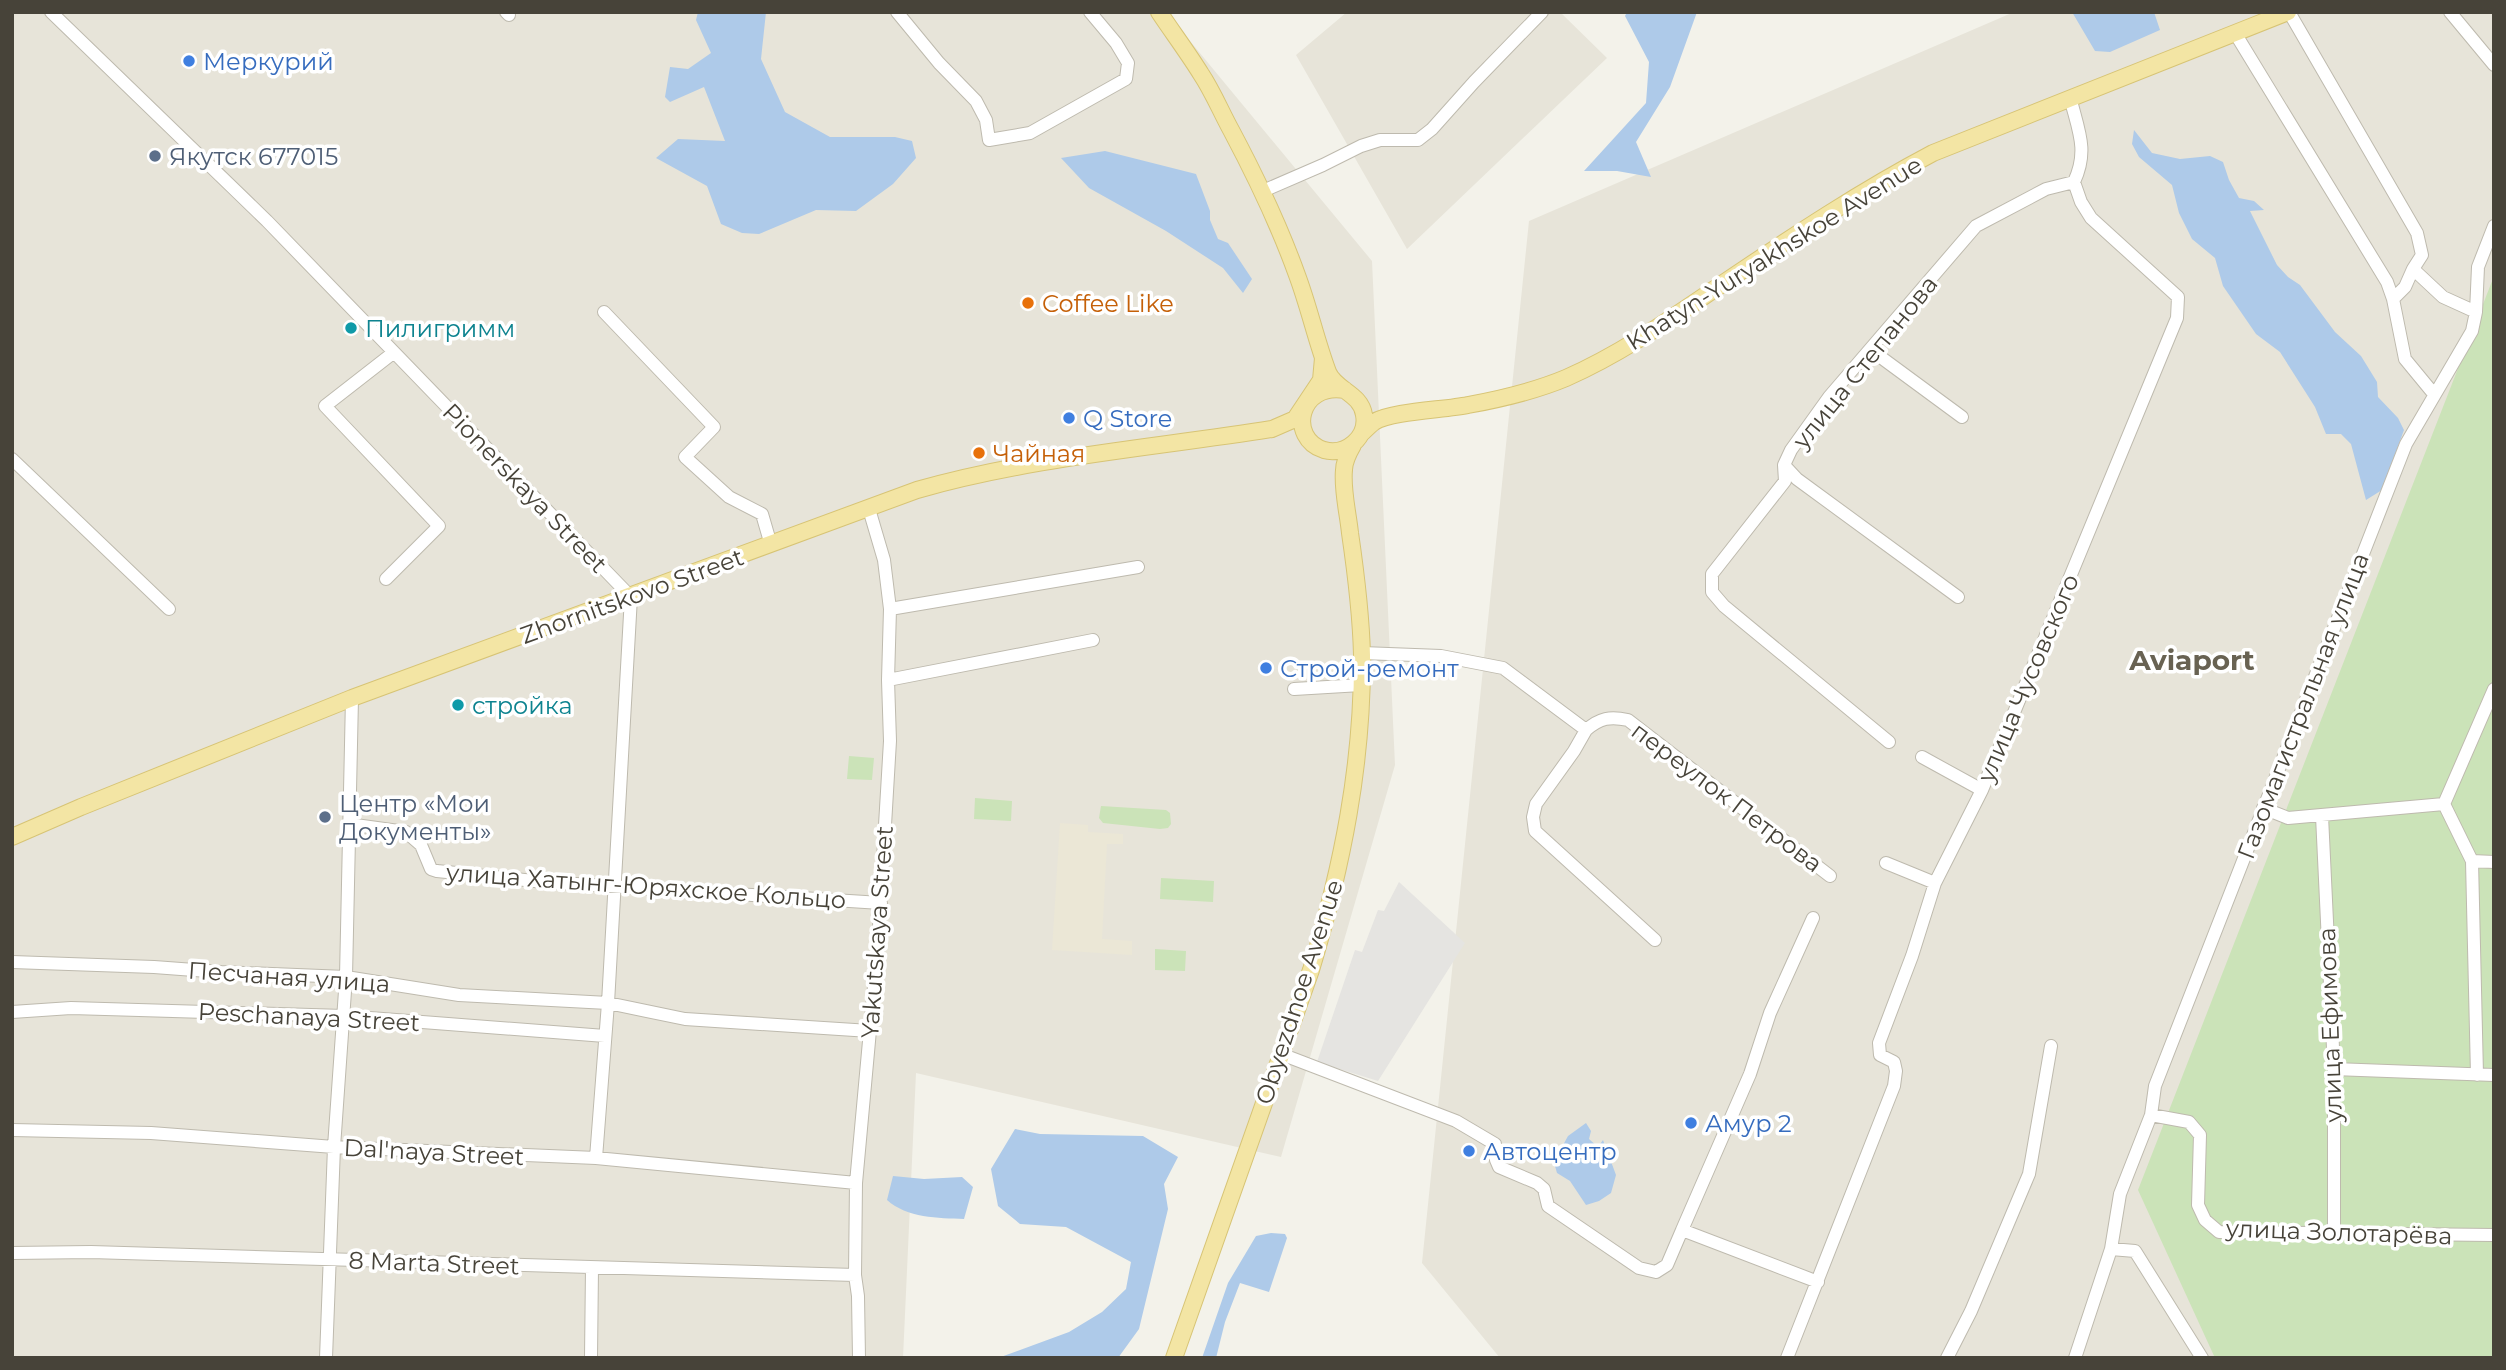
<svg xmlns="http://www.w3.org/2000/svg" width="2506" height="1370" viewBox="0 0 2506 1370" font-family="Montserrat,sans-serif">
<rect width="100%" height="100%" fill="#f3f2ea"/>
<!-- residential -->
<path fill="#e7e4d9" d="M12,12H1166L1372,261L1395,765L1281,1157L916,1073L903,1358H12Z
M1347,12H1560L1607,58L1407,249L1296,55Z
M2014,12H2494V1358H1500L1422,1263L1529,221Z"/>
<!-- education -->
<path fill="#ebe7d6" d="M1060,823L1088,825V832L1123,834V844H1107L1102,939L1132,941V955L1052,950Z"/>
<!-- green -->
<path fill="#cbe3b8" d="M2494,276V1358H2215L2138,1190Z
M849,756L874,758L872,780L847,779Z
M975,798L1012,801L1011,821L974,819Z
M1101,806L1166,810L1170,813L1171,824L1168,828L1160,829L1103,823L1099,818Z
M1161,878L1214,881L1213,902L1160,899Z
M1155,949L1186,951L1185,971L1155,970Z"/>
<!-- parking -->
<path fill="#e5e4e1" d="M1399,882L1465,943L1378,1081L1317,1062L1355,950L1362,952L1378,910L1384,911Z"/>
<!-- water -->
<path fill="#aecae9" d="M698,12H766L761,59L785,112L830,137H895L912,141L916,158L893,184L856,211L816,210L759,234L742,233L721,224L707,186L656,158L678,139L725,141L704,87L670,102L665,97L670,67L688,69L711,53L696,20Z
M1627,12H1697L1670,87L1636,142L1651,177L1617,171H1584L1646,103L1649,62L1625,16Z
M2072,12H2154L2160,30L2110,52L2095,51Z
M2134,130L2152,153L2180,159L2210,156L2223,162L2229,180L2239,198L2254,201L2264,210L2250,211L2277,265L2288,277L2300,285L2335,332L2361,356L2377,382L2378,397L2398,418L2404,430L2382,490L2366,500L2351,444L2341,434H2326L2315,407L2280,352L2256,334L2223,286L2215,258L2192,239L2179,213L2172,185L2139,157L2132,144Z
M1105,151L1196,174L1210,211V220L1218,239L1228,243L1252,279L1243,293L1223,268L1166,231L1089,188L1061,158Z
M1586,1123L1591,1131L1589,1139L1598,1147L1603,1140L1616,1175L1611,1193L1599,1201L1586,1205L1570,1181L1557,1173L1555,1166L1556,1158L1568,1136Z
M1015,1129L1040,1134L1143,1136L1178,1157L1164,1184L1168,1209L1139,1329L1118,1358H998L1069,1332L1102,1312L1126,1289L1131,1262L1066,1227L1020,1224L998,1206L991,1169Z
M893,1176L924,1179L962,1177L973,1187L964,1219C938,1218 907,1218 887,1200Z
M1271,1233L1285,1234L1287,1238L1269,1292L1240,1283L1225,1322L1216,1358H1202L1228,1283L1256,1236Z"/>
<g fill="none" stroke-linecap="round" stroke-linejoin="round">
<!-- minor casing -->
<g stroke="#bebaae" stroke-width="14">
<path id="minor" d="M51,12L267,221L631,597L608,1003L596,1158
M506,12L509,15
M897,12L939,63L976,101L986,120L989,140L1030,133L1126,79L1128,63L1116,43L1090,12
M2289,12L2417,233L2422,255L2413,269L2443,297L2476,312
M2450,12L2494,65
M2235,33L2387,282L2393,299L2405,359L2433,393
M1263,191L1323,165L1361,146L1380,140H1418L1432,129L1474,82L1542,12
M2393,299L2405,287L2413,269
M604,312L714,427L685,457L729,497L762,514L771,545
M1871,350L1962,417
M12,459L169,609
M1784,465L1797,479L1958,597
M386,579L439,526L325,406L393,353
M890,609L1138,567
M1362,653L1441,656L1503,668L1586,730L1574,751L1536,804L1533,817L1535,831L1655,940
M888,680L1093,640
M1294,689L1361,685
M1586,730C1600,718 1610,716 1628,720L1830,876
M1889,742L1724,606L1712,592V574L1785,481L1784,465L1791,450L1829,397L1976,226L2046,189L2074,182
M1922,757L1982,790
M2263,808L2288,818L2444,804
M2322,816L2334,1069V1234
M348,824L406,832L421,845L431,869L437,871L544,882L881,903
M2472,861L2494,862
M1886,863L1935,883
M1813,918L1770,1013L1750,1074L1682,1230L1818,1282
M12,962L154,967L221,972L346,977L459,995L608,1003L685,1019L870,1031
M12,1012L71,1008L344,1016L605,1036
M1281,1054L1456,1121L1495,1144L1496,1160L1499,1167L1537,1183L1544,1189L1548,1206L1639,1268L1656,1272L1667,1265L1682,1230
M2334,1069L2494,1075
M2477,1075L2472,861L2444,804L2494,689
M2151,1115L2189,1122L2200,1135L2198,1205L2205,1220L2219,1232L2494,1235
M12,1130L151,1133L334,1147L596,1158L856,1183
M2111,1249L2135,1251L2202,1358
M12,1253L91,1252L855,1275
M326,1358L334,1147L346,977L352,698
M591,1358L592,1268
M859,1358L858,1296L855,1275L856,1183L878,943L890,741L888,680L890,609L884,560L869,509
M1787,1358L1894,1086L1896,1071L1894,1062L1880,1055L1879,1043L1912,956L1935,883L1982,790L2177,318L2178,297L2091,218L2081,202L2074,182C2089,150 2078,130 2070,97
M1947,1358L1971,1311L2029,1174L2051,1046
M2075,1358L2111,1249L2120,1194L2151,1115L2155,1086L2406,444L2472,331L2476,312L2478,267L2494,226"/>
</g>
<!-- major casing -->
<g stroke="#d7c475" stroke-width="18">
<path id="major" d="M1159,12C1173,33 1188,53 1201,74C1213,92 1221,112 1231,130C1256,177 1279,225 1297,275C1309,307 1316,340 1328,372C1335,390 1361,393 1364,415C1368,437 1346,456 1324,450C1287,438 1299,382 1345,390
M1362,433C1366,429 1370,425 1374,422C1392,411 1445,410 1468,405C1501,399 1535,391 1566,378C1623,353 1673,317 1725,282C1793,236 1861,191 1933,153L2288,12
M12,837L81,807L352,698L917,490C1033,457 1153,448 1272,429L1295,419L1321,380L1323,358
M1174,1358L1311,970C1342,867 1363,764 1362,655C1361,615 1356,574 1350,533C1348,513 1342,490 1344,470C1344,461 1349,452 1353,445"/>
</g>
<!-- minor -->
<use href="#minor" stroke="#fff" stroke-width="12"/>
<!-- major -->
<use href="#major" stroke="#f3e5a4" stroke-width="16"/>
</g>
<!-- markers -->
<g fill="#3f7fe0" stroke="#fff" stroke-width="2.5">
<circle cx="189" cy="61" r="7"/>
<circle cx="1069" cy="418" r="7"/>
<circle cx="1266" cy="668" r="7"/>
<circle cx="1691" cy="1123" r="7"/>
<circle cx="1469" cy="1151" r="7"/>
</g>
<g fill="#5c6f8a" stroke="#fff" stroke-width="2.5">
<circle cx="155" cy="156" r="7"/>
<circle cx="325" cy="817" r="7"/>
</g>
<g fill="#e8710a" stroke="#fff" stroke-width="2.5">
<circle cx="1028" cy="303" r="7"/>
<circle cx="979" cy="453" r="7"/>
</g>
<g fill="#0f9aa8" stroke="#fff" stroke-width="2.5">
<circle cx="351" cy="328" r="7"/>
<circle cx="458" cy="705" r="7"/>
</g>
<g text-anchor="middle" dominant-baseline="central" stroke-width="7" stroke-linejoin="round" paint-order="stroke">
<!-- shop labels -->
<g font-size="24" fill="#366cbe" stroke="#fff" text-anchor="start">
<text x="203" y="61">Меркурий</text>
<text x="1083" y="418">Q Store</text>
<text x="1280" y="668">Строй-ремонт</text>
<text x="1705" y="1123">Амур 2</text>
<text x="1483" y="1151">Автоцентр</text>
</g>
<!-- service labels -->
<g font-size="24" fill="#4e5e75" stroke="#fff" text-anchor="start">
<text x="169" y="156">Якутск 677015</text>
<text x="339" y="803">Центр «Мои<tspan x="339" dy="28">Документы»</tspan></text>
</g>
<!-- street labels -->
<g font-size="24" fill="#474339" stroke="#fff">
<text transform="translate(1774 253) rotate(-32)">Khatyn-Yuryakhskoe Avenue</text>
<text transform="translate(1865 362) rotate(-51)">улица Степанова</text>
<text transform="translate(525 488) rotate(46)">Pionerskaya Street</text>
<text transform="translate(632 596) rotate(-20)">Zhornitskovo Street</text>
<text transform="translate(2028 678) rotate(-67)">улица Чусовского</text>
<text transform="translate(2303 706) rotate(-69)">Газомагистральная улица</text>
<text transform="translate(1727 797) rotate(37)">переулок Петрова</text>
<text transform="translate(646 886) rotate(4)">улица Хатынг-Юряхское Кольцо</text>
<text transform="translate(877 932) rotate(-86)">Yakutskaya Street</text>
<text transform="translate(289 977) rotate(4)">Песчаная улица</text>
<text transform="translate(1299 992) rotate(-72)">Obyezdnoe Avenue</text>
<text transform="translate(309 1017) rotate(3)">Peschanaya Street</text>
<text transform="translate(2330 1025) rotate(-92)">улица Ефимова</text>
<text transform="translate(434 1152) rotate(3)">Dal'naya Street</text>
<text transform="translate(2339 1232) rotate(2)">улица Золотарёва</text>
<text transform="translate(434 1263) rotate(2)">8 Marta Street</text>
</g>
<!-- food labels -->
<g font-size="24" fill="#c56008" stroke="#fff" text-anchor="start">
<text x="1042" y="303">Coffee Like</text>
<text x="993" y="453">Чайная</text>
</g>
<!-- culture labels -->
<g font-size="24" fill="#0d838f" stroke="#fff" text-anchor="start">
<text x="365" y="328">Пилигримм</text>
<text x="472" y="705">стройка</text>
</g>
<!-- quarter labels -->
<g font-size="28" font-weight="bold" fill="#686252" stroke="#fff">
<text x="2192" y="660">Aviaport</text>
</g>
</g>
<!-- border -->
<rect width="2506" height="1370" fill="none" stroke="#474339" stroke-width="28"/>
</svg>
